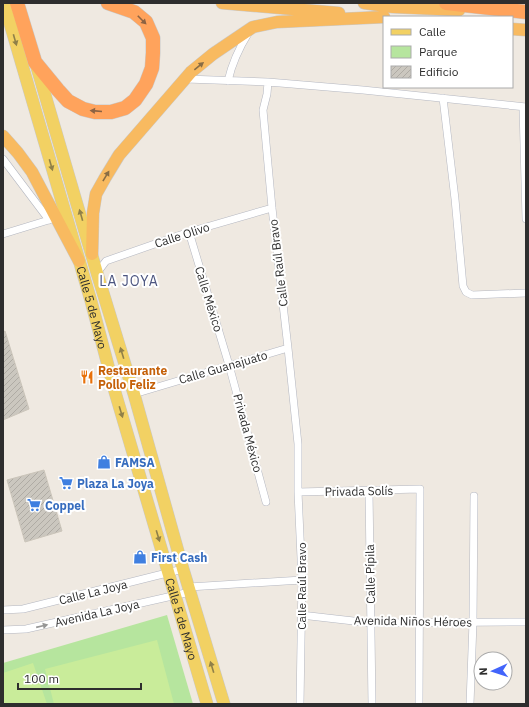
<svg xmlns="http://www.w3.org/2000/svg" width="529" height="707" viewBox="0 0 529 707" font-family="'IBM Plex Sans',sans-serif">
<defs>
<pattern id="building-hatch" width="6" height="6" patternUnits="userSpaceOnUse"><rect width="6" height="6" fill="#cbc7bf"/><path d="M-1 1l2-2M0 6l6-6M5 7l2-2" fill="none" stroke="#afaba4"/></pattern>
</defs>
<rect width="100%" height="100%" fill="#efe9e1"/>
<!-- park -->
<path fill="#b6e59e" d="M167,615L193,704H3V663Z"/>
<!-- pitch -->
<path fill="#c9ec9a" d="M157,640L174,704H54L45,669Z
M33,663L47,704H3V673Z"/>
<!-- building -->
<path fill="url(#building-hatch)" stroke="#cbc5ba" d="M5,331L29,409L3,420V332Z
M44,470L62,531L25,542L7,480Z"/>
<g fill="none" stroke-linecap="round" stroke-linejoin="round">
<!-- minor casing -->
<g stroke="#b4b7c1" stroke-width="8">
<path id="minor" d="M186,79L268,82
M228,81C232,63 239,48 249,32
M443,98L455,199L463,286L466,292L472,295L526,293
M523,107L526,219
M3,159L49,220
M189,232L229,365L266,502
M3,234L52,219
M97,273L106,261L189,232L272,208
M134,394L288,348
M369,491L372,704
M298,492L420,489L419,704
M189,587L302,580
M3,610L23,609L183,569
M301,615L371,623L526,622
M3,630L26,629L190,592
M300,704L302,580L298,492V444L288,348L272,208L263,110L267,94L268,82L363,90L526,107
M470,704L473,622L474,496"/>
</g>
<!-- primary casing -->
<g stroke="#c9c9c9" stroke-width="13">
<g id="primary">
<path id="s1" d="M4,3L91,301L115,392L207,704"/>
<path d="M36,64L97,273L134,394L183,569L224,704"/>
</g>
</g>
<!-- trunk casing -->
<g stroke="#c9c9c9" stroke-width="13">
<path id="trunk" d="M222,3L339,13
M364,3L393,7L459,10
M512,29L526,30
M3,136L18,153L32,172L79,261
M92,254L93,213L96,194L105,178L119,155L191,72L213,54L253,27L277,22L384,17"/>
</g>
<!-- motorway casing -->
<g stroke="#c9c9c9" stroke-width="15">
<path id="motorway" d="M17,3L35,62L58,90L68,101L83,109L95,112H111L125,108L135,100L146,84L152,68L153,53V38L146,22L134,12L108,3
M446,3L526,12"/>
</g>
<!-- minor -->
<use href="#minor" stroke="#fff" stroke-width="7"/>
<!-- primary -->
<use href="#primary" stroke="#f2d163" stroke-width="12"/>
<!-- trunk -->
<use href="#trunk" stroke="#f8ba60" stroke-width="12"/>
<!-- motorway -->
<use href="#motorway" stroke="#ffa35c" stroke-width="14"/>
</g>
<!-- one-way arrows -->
<defs><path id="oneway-solid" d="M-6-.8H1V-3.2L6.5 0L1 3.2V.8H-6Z"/></defs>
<g fill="#8c6343">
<use href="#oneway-solid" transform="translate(142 20) rotate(45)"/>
<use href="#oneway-solid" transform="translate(96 111) rotate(-175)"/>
</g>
<g fill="#908048">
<use href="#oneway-solid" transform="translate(15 40) rotate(74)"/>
<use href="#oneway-solid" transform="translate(51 165) rotate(74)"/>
<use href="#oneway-solid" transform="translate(81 215) rotate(-106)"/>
<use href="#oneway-solid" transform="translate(122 353) rotate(-107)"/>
<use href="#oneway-solid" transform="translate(121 412) rotate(73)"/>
<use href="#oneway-solid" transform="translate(158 536) rotate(73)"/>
<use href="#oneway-solid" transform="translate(212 667) rotate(-107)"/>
</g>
<g fill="#896d44">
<use href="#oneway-solid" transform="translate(199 66) rotate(-39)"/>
<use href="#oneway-solid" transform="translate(106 176) rotate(-59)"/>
</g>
<use fill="#969696" href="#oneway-solid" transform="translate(42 626) rotate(-13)"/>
<!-- icons -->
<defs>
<g id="restaurant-bare" transform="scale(1.08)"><path d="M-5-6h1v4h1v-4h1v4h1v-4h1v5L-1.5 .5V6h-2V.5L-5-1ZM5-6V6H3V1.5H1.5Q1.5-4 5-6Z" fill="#e8710a" stroke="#fff" stroke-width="2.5" paint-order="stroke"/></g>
<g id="shop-bare" transform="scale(1.08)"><path d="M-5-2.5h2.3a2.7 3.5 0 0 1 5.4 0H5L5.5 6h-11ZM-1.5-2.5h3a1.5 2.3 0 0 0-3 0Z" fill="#3f7fe0" stroke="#fff" stroke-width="2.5" paint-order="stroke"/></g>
<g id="supermarket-bare" transform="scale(1.08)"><path d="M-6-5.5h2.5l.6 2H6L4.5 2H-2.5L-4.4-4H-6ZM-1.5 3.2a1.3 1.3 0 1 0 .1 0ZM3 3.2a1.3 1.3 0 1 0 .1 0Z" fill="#3f7fe0" stroke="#fff" stroke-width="2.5" paint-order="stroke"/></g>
</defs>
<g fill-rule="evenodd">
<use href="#restaurant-bare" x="87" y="377"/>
<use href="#shop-bare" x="104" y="462"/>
<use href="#supermarket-bare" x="66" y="483"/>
<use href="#supermarket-bare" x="34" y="505"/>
<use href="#shop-bare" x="140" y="557"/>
</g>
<g text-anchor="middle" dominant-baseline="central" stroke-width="4" stroke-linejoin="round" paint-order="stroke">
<!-- street labels -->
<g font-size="12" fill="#2e2e2e" stroke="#fff">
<text transform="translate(182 235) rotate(-18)">Calle Olivo</text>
<text transform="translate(278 263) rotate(-97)">Calle Raúl Bravo</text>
<text transform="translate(209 299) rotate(73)">Calle México</text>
<text stroke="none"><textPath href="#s1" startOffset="317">Calle 5 de Mayo</textPath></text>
<text transform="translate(223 367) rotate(-16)">Calle Guanajuato</text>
<text transform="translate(248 433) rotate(75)">Privada México</text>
<text transform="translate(359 491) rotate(-1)">Privada Solís</text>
<text transform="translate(370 574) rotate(-91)">Calle Pípila</text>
<text transform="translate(301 586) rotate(-90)">Calle Raúl Bravo</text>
<text transform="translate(93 592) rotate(-14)">Calle La Joya</text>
<text transform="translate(97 613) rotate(-13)">Avenida La Joya</text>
<text stroke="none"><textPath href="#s1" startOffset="641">Calle 5 de Mayo</textPath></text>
<text transform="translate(413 621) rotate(1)">Avenida Niños Héroes</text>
</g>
<!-- food labels -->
<g font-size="12" font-weight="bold" fill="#c56008" stroke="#fff" text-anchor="start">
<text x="98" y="370">Restaurante<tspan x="98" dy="14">Pollo Feliz</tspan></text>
</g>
<!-- shop labels -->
<g font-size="12" font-weight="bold" fill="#366cbe" stroke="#fff" text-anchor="start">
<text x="115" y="462">FAMSA</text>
<text x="77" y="483">Plaza La Joya</text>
<text x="45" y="505">Coppel</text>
<text x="151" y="557">First Cash</text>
</g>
<!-- quarter labels -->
<g font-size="14" letter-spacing="1" fill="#4d5680" stroke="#fff">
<text x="129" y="281">LA JOYA</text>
</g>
</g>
<!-- border -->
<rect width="529" height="707" fill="none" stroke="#2e2e2e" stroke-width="8"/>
<!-- legend -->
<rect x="383" y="16" width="130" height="72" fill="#ffffff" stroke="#ababab"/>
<rect x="391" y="29" width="20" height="6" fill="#f2d163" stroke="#ababab"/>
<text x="419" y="36" font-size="12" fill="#2e2e2e">Calle</text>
<rect x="391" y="46" width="20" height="12" fill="#b6e59e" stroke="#ababab"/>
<text x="419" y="56" font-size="12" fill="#2e2e2e">Parque</text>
<rect x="391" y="66" width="20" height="12" fill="url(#building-hatch)" stroke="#ababab"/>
<text x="419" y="76" font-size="12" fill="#2e2e2e">Edificio</text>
<!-- north arrow -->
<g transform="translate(493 671) rotate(267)"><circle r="19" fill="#ffffff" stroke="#ababab"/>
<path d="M0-3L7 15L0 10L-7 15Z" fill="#4264fb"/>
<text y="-6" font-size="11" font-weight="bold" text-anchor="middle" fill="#2e2e2e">N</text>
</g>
<!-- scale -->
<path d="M18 683v6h123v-6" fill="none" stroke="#2e2e2e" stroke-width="2"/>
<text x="24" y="683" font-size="12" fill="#2e2e2e" stroke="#ffffff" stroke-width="3" paint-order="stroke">100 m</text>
</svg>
